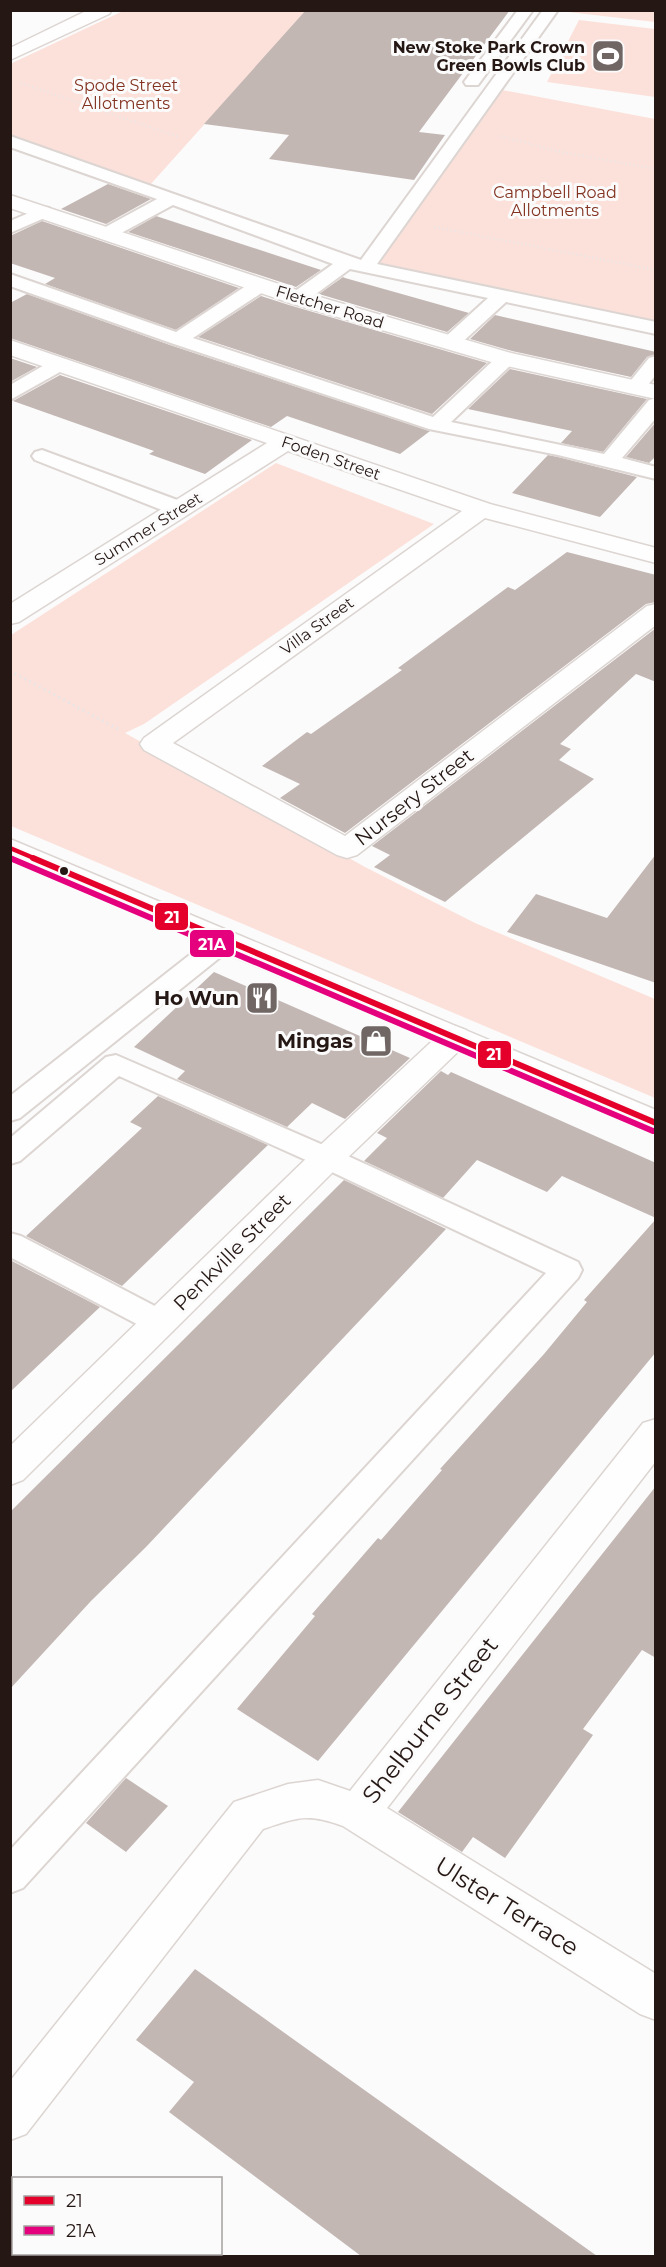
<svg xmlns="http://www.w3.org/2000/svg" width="666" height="2267" viewBox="0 0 666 2267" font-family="Montserrat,sans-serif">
<rect width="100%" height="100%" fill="#fbfbfb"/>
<!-- green -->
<path fill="#fce1db" d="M123,11H306L150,185L11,136L10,64Z
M559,11H655V22Z
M579,20L655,29V97L547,82Z
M497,89L655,119V323L378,266Z
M276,463L434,524L144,724L125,733L365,867L475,923L655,999V1098L11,826V635Z"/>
<!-- building -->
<path fill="#c3b7b4" d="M306,10H510L419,132L445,135L414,180L269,159L289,135L204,124Z
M108,184L151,199L106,224L61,209Z
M156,216L321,270L296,287L128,232Z
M42,221L239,288L176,330L45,284L55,278L10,263V236Z
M343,277L345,278L469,313L447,332L319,294Z
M27,294L170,345L430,431L400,454L287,416L271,427L10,338V303Z
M261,296L289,305L487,363L432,414L198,337Z
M495,315L656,352V354L647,357L631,377L512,351L470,339Z
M10,358L37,367L10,382Z
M510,369L647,399L603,452L561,443L572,431L468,409Z
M60,375L252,440L205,474L149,454L154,451L13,401Z
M656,422V456L649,463L626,457Z
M548,455L558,457L637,477L600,517L512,493Z
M567,552L656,575V602L646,604L345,833L280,798L300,784L262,766L307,732L311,734L402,670L398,668L508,587L515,590Z
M656,628V682L636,674L560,744L571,749L559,760L594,779L445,902L374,867L390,855L372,846Z
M656,854V983L507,932L536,894L607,918Z
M214,972L410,1058L345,1119L312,1103L287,1127L177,1079L185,1071L134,1047Z
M441,1071L448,1075L451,1072L656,1163V1218L562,1176L547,1192L477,1160L443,1198L364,1161L387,1138L377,1133Z
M158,1096L268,1145L122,1286L26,1236L142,1128L130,1122Z
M344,1180L446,1229L146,1547L91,1601L10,1689V1512Z
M656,1219V1352L318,1761L237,1709L315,1616L312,1614L378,1538L381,1540L442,1470L440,1469L544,1354L587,1302L584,1300Z
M10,1260L100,1307L10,1392Z
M656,1486V1658L642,1650L583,1729L593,1735L505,1858L473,1837L462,1852L398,1812Z
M126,1778L168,1806L126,1852L86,1823Z
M195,1969L597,2256H361L169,2112L194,2082L136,2040Z"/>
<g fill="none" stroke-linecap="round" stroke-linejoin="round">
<!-- lane casing -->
<g stroke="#dcd5d2" stroke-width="4">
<path id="lane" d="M518,10H533L478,85H466L464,82Z
M543,10H558L377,264L656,322V334L506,302L457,347H443L440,343L443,339L488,298L350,269L305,302H291L289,298L291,294L333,264L173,205L112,238H100L97,234L100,230L157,199L10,147V136L361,260Z
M43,207L49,208L52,212L49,216L10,233V221Z
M10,274L176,332L252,282H266L268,286L266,290L193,338L433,417L499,355H513L516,359L513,363L451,422L604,454L649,400L656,398V418L622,458L656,467V479L558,455L429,429L171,343L10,286Z
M656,356V375L642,392H628L625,388L628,384L649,358Z
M60,358L67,360L70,364L67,368L10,400V385L53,360Z
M42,450L188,504L191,509L188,514L180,515L172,514L35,460L32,456L35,452Z
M224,933L233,935L237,941L233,947L20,1118L10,1121V1096L215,935Z
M116,1055L337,1151L578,1262L582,1270L578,1278L23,1888L10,1893V1850L546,1273L317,1165L119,1076L20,1161L10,1164V1138L106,1057Z
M10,1233L21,1236L172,1315L176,1323L172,1331L161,1334L150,1331L10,1257Z"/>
</g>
<!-- street casing -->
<g stroke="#dcd5d2" stroke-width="3">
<path id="street" d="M88,10H112L109,14L10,60V48Z
M10,195L306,293L511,353L656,385V399L498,364L290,303L10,208Z
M10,340L490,504L656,548V563L485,518L173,743L345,836L647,606L656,604V625L357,855L347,858L337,855L144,750L140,744L144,738L462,511L288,451L19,622L10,624V604L267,443L10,355Z
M455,1026L466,1030L471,1037L466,1044L339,1166L23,1480L10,1485V1446L315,1150L444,1030Z
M656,1419V1461L387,1808L656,1974V2020L640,2014L343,1826C308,1813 298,1817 263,1829L26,2134L10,2140V2081L234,1802L288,1784L318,1780L350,1791L643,1423Z"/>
</g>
<!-- secondary casing -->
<g stroke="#dcd5d2" stroke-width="3">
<path id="secondary" d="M10,839L656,1110V1134L213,948L10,859Z"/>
</g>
<!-- path-far1 -->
<path stroke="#e6e6e6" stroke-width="2" stroke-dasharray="1 3" stroke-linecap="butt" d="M21,83L179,137
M501,136L556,151L656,169
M435,227L656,270"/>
<!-- path -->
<path stroke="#e6e6e6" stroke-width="3" stroke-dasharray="1.5 4" stroke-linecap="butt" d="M10,671L120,730"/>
<!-- lane -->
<use href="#lane" fill="#fefefe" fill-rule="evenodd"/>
<!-- street -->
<use href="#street" fill="#fefefe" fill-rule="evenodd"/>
<!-- secondary -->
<use href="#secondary" fill="#fefefe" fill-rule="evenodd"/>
<!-- bus-1-far1 casing -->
<g stroke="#fbfbfb" stroke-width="8">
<path id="bus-1-far1" d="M10,848L36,859"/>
</g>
<!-- bus-1 casing -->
<g stroke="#fbfbfb" stroke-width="10">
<path id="bus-1" d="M33,858L656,1123"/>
</g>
<!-- bus-2-far1 casing -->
<g stroke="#fbfbfb" stroke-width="8">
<path id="bus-2-far1" d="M10,858L13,859"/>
</g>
<!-- bus-2 casing -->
<g stroke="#fbfbfb" stroke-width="10">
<path id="bus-2" d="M10,858L653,1131"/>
</g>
<!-- bus-1-far1 -->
<use href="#bus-1-far1" stroke="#e4002b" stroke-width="4.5"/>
<!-- bus-1 -->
<use href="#bus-1" stroke="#e4002b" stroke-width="6"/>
<!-- bus-2-far1 -->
<use href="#bus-2-far1" stroke="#e5007d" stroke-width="4.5"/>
<!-- bus-2 -->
<use href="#bus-2" stroke="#e5007d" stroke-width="6"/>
</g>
<!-- icons -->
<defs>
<g id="stadium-square" transform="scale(1.725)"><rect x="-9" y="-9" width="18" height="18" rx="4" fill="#706765" stroke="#fbfbfb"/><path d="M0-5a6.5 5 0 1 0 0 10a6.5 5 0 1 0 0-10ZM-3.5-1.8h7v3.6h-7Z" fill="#fff"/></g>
<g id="restaurant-square" transform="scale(1.725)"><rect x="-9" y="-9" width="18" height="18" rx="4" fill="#706765" stroke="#fbfbfb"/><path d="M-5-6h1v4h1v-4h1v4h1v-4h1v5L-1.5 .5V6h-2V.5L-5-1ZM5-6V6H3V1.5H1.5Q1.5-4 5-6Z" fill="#fff"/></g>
<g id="shop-square" transform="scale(1.725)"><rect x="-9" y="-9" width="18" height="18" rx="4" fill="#706765" stroke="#fbfbfb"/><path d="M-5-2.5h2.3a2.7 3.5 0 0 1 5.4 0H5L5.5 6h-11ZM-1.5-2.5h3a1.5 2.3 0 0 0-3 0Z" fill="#fff"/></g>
</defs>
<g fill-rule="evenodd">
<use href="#stadium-square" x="608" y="56"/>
<use href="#restaurant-square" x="262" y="998"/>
<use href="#shop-square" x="376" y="1041"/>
</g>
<!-- markers -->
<circle fill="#251714" stroke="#fbfbfb" stroke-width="2" cx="64" cy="871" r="5"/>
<g text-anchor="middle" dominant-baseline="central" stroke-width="6" stroke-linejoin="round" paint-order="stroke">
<!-- far-poi labels -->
<g font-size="16" font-weight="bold" fill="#251714" stroke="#fbfbfb" text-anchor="end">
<text x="585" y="47">New Stoke Park Crown<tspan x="585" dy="18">Green Bowls Club</tspan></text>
</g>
<!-- far-park labels -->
<g font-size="16" fill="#833220" stroke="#fbfbfb">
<text x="126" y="85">Spode Street<tspan x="126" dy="18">Allotments</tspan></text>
<text x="555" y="192">Campbell Road<tspan x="555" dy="18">Allotments</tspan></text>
</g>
<!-- far-street labels -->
<g font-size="16" fill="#251714" stroke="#fbfbfb">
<text transform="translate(330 307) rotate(17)">Fletcher Road</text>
<text transform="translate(331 458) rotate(19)">Foden Street</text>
<text transform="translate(148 529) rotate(-32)">Summer Street</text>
<text transform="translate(317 626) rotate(-36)">Villa Street</text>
</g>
<!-- street labels -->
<g font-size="20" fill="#251714" stroke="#fbfbfb">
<text transform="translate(414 797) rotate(-38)">Nursery Street</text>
<text transform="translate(232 1252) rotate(-45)">Penkville Street</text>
</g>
<!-- poi labels -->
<g font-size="20" font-weight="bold" fill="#251714" stroke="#fbfbfb" text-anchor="end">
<text x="239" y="998">Ho Wun</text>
<text x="353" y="1041">Mingas</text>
</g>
<!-- near-street labels -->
<g font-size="24" fill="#251714" stroke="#fbfbfb">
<text transform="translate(430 1720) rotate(-52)">Shelburne Street</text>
<text transform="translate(507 1906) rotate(32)">Ulster Terrace</text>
</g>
</g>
<g stroke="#fbfbfb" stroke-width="2">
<rect x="154" y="902" width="35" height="29" rx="6" fill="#e4002b"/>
<rect x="189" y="929" width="46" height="29" rx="6" fill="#e5007d"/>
<rect x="477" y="1040" width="35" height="29" rx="6" fill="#e4002b"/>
</g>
<g font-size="16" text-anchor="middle" font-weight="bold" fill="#fff">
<text x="172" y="923">21</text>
<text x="212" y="950">21A</text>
<text x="494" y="1060">21</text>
</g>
<!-- border -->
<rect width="666" height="2267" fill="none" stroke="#251714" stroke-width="24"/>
<!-- legend -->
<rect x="12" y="2177" width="210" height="78" fill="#fbfbfb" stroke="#a5a09f" stroke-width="1.5"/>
<rect x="24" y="2196" width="30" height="9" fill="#e4002b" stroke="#a5a09f" stroke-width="1.5"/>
<text x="66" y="2207" font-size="18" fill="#251714">21</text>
<rect x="24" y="2226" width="30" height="9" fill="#e5007d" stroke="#a5a09f" stroke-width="1.5"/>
<text x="66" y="2237" font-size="18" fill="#251714">21A</text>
</svg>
